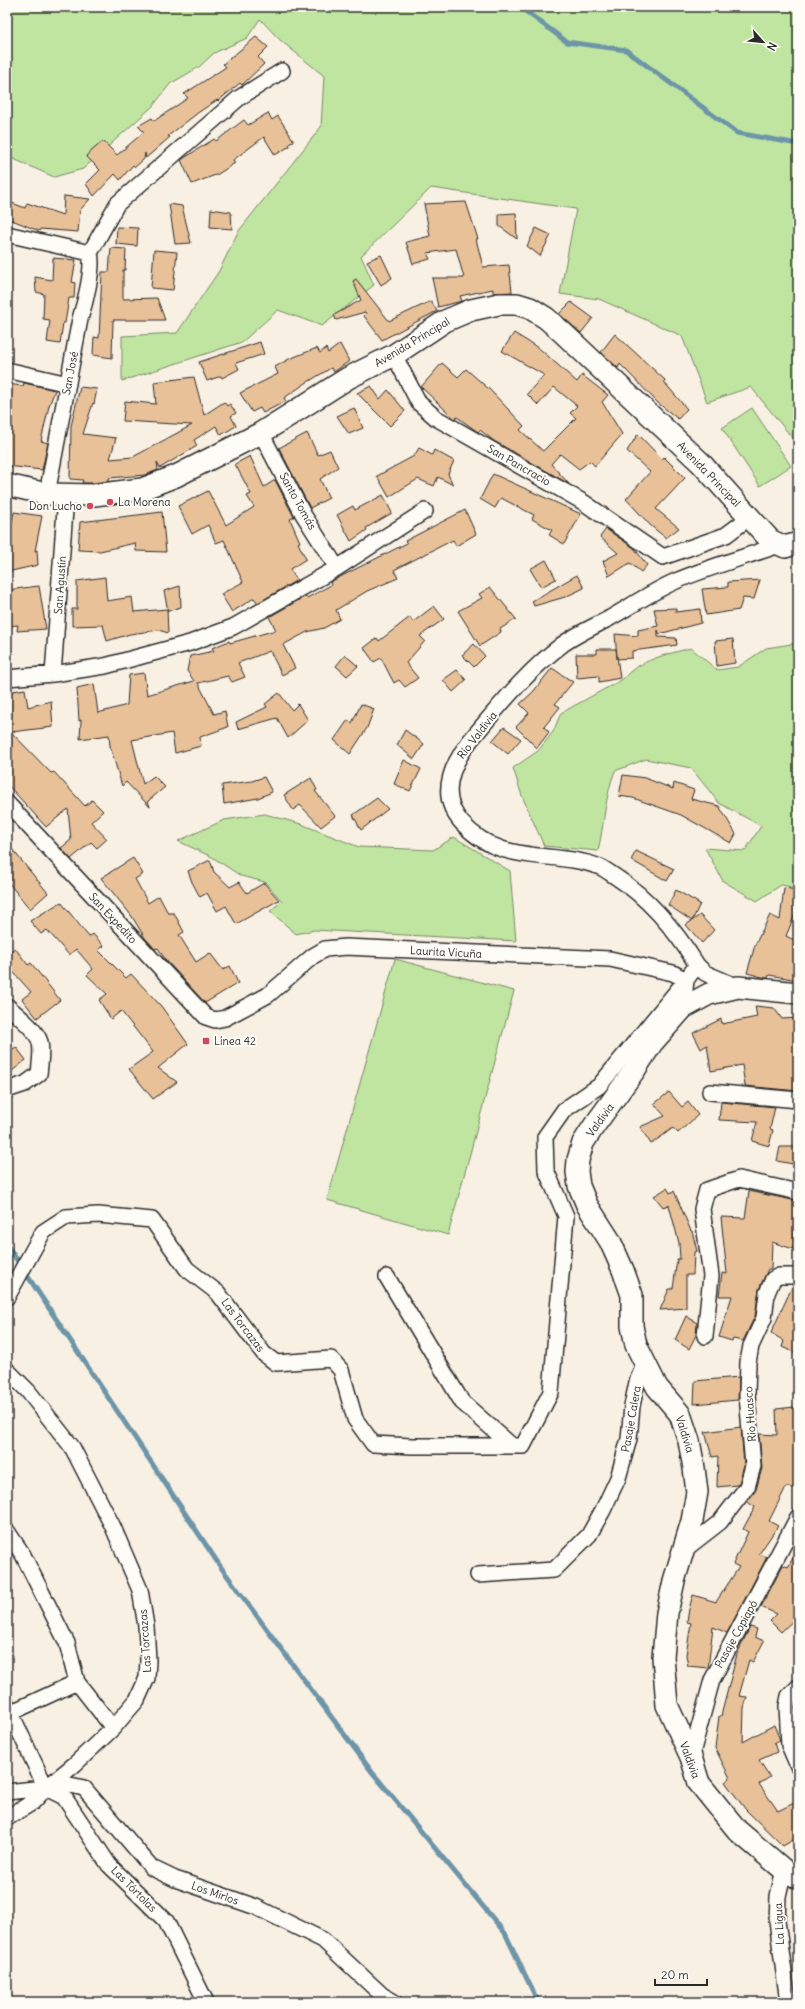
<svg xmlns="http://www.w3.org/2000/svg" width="805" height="2009" viewBox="0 0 805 2009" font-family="Delius,sans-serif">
<rect width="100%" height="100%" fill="#f9f0e4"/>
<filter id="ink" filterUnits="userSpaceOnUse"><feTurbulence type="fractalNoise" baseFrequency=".025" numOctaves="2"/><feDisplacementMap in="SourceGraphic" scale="8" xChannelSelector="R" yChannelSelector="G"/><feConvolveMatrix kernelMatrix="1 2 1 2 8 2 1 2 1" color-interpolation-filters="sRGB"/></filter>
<g filter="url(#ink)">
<!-- green -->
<path fill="#c0e5a0" stroke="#768866" d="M7,7H798V445L751,387L707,402L682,336L599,299L560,294L576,209L431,188L361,256L374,285L322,326L278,310L242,342L122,381V336L177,333L219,271L238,232L321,127L324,76L280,40L260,19L247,38L214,53L199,67L170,84L153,106L83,169L54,177L7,156Z
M752,408L791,466L760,486L722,428Z
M798,643V888L781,885L757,901L723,881L705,848L745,851L761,826L719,803L691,768L646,759L615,771C605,795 604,826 598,851L544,846L522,796L513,768L538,751L553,732L561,713L623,679C638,660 668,654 691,648L717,670L738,667L766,648Z
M265,814L301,824L359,847L433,850L454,837L510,871L516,941L314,930L296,934L270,911L282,901L265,882L241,876L212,857L178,841L224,820Z
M395,959L514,991L448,1235L327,1200Z"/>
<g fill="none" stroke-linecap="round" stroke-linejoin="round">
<!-- stream -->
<path stroke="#6d95a8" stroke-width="5" d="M520,7L567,42L626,50L737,133L798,144
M7,1245L220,1566L372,1772L505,1933L538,2002"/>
</g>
<!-- building -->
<path fill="#e9c199" stroke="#2b2b2b" d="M256,37L268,47L258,57L264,64L242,85L240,83L218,101L217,100L199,112L168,136L170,137L146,158L145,153L144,159L135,167L133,165L120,180L115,174L94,196L86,184L100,170L86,156L103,141L117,155L144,132L138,126L152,118L154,121L188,98L184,94L226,67L223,64Z
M268,113L272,120L278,116L294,141L289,144L290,146L275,155L264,137L233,160L235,163L218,174L192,184L181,160L214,139L216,141L244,120L248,125Z
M64,196L90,199L80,210L78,232L40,229L39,231L7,218V201L25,208L27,203L63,215Z
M466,202L478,239H476L483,267L509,265L512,292L493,293V289L460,296L462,301L438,307L432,278H464L456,249L427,253L430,259L413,264L406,242L430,236L424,204Z
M169,204L182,206L191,243L175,244Z
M211,209L231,212L232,229L210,227Z
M516,213L517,239L499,226V214Z
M117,227L138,228L137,246L116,244Z
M536,228L551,235L540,256L527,246Z
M111,248L126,249L125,270H123V299L157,298L165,320H113L112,358L93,355L94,337L99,338L102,272H109Z
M154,250L177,252L173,290L151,288Z
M381,255L392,278L381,285L367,261Z
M53,258L76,260L72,282L75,283L74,298H69L65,323H63L60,344L47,342L50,320L43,319L44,294L36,292L35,277L52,280Z
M356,279L389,321L431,301L437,311L382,340L364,316L366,314L365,312L336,320L334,315L361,300L353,281Z
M571,302L593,318L581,333L559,314Z
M514,333L540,349L577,382L582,375L608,395L602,402L622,434L595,466L590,461L579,469L560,454L551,464L569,484L494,441L480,430L478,432L457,417L455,419L421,387L442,363L458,377L466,369L490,390L524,426L520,430L543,451L576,418L570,413L577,406L554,387L538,405L527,394L544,375L502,351Z
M615,334L665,380L664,382L687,409L678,419L658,403L620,364L618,368L601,352Z
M260,342L264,354L236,363L239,369L222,378L221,376L207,381L199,362Z
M340,344L349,361L334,372L331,368L306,383L284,398L286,401L263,413L260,408L252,412L240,393L278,374L275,367L289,359L317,348L320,353L326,348L328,353Z
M194,377L204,415L224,402L227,406L230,404L236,413L231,416L236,426L221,435L216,426L194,440L197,446L160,468L157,462L158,470L145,475L109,478V481L93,483H82L83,480L70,479L71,426L80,387L97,389L94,404L93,403L83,434L116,438L110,459L133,457L192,425L123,421L125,401L156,404L154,382Z
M24,383L55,390L49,406L41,441L48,443L42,470L7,466V384L23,386Z
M371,386L380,399L388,390L405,411L390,426L357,393Z
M354,408L363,428L349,434L337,416Z
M307,433L318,455L330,450L338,467L320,479L329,498L310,508L279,448Z
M638,434L662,459L664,457L685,478L656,509L679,528L666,538L651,526L626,499L650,472L627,451Z
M419,448L432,455L434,450L454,461L448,474L453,485L438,477L434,486L418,479L389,497L377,476L414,456Z
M250,456L264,487L275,480L294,517L290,519L300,542L298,543L306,559L290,569L297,580L258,603L254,598L232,612L221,594L243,582L224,540L216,543L208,525L192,534L178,506L208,491L226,525L254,507L247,496L251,494L235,464Z
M493,474L581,514L564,544L549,535L552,530L532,519L534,515L501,498L495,508L480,499Z
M383,495L392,513L366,528L367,530L351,541L337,515L353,506L355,510Z
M465,510L476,534L456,546L453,540L394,570L398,578L367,591L336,610L340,619L324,628L307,632L283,645L295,668L282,675L270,651L238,663L245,677L232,682L228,676L198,683L214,714L225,711L228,727L200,737L201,746L175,753L172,733L132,740L143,784L154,776L165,787L148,801L150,807L126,782L122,786L110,746L109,735L80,739L81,720L79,721L77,688L94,684L98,713L127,705L129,675L144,673L147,695L194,681L187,671L190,656L214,651L212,648L229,641L230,643L276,630L269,617L306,596L307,598L331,585L330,582L334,580L407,543L405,541Z
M14,512L42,516L35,551L37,550L38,565L7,572V547Z
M162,512L166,552L136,551L135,543L100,551L78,550L80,522Z
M606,529L634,548L647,565L641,572L630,563L609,576L603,561L618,553L600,537Z
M546,560L556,579L541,587L530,569Z
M577,575L584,588L565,597L534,606L532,601Z
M105,577L107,601L132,597L134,612L167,609L168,633L159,630L130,634L107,641L103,625L72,626V609H77V581Z
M760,580L754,599L743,598L739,610L706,615L702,589L728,587V582Z
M39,586L46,629L17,631L18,625L7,626V590Z
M180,586L181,607L168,611L164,591Z
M490,587L516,619L500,629L501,632L480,646L458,611L482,598L479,594Z
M434,606L444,619L420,636L425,641L406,663L418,678L405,687L399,680L394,683L381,658L374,662L364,648L377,638L379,641L410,617L413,622Z
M676,608V612L700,609L701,623L659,634L658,630V637L676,638L677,645L632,651V658L617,659L615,634L638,636V630L658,626L654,609Z
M733,639L735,663L717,666L715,641Z
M474,644L485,656L474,667L462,655Z
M597,649H616L620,678L599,682V676L577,678L576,654H597Z
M345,655L358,666L347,676L336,666Z
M552,668L573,682L555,704L560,707L544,727L549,732L537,748L516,727L529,713L520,704L533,692Z
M457,670L466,680L453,692L443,680Z
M25,689L28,707L51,701L53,727L11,732L51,773L54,772L85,806L92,800L103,811L91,822L107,839L97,848L91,842L71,859L61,848L71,840L68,809L46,827L7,784V728L9,730L7,692Z
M279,693L292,710L298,704L308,720L288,738L277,718L238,729L236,722L267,707L265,704Z
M361,704L374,709L367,728L350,754L334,740L348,720L352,723Z
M504,727L521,739L508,754L492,741Z
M405,730L424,744L414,759L397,745Z
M404,760L421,769L410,791L394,784Z
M623,775L645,778L673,789L674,783L694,790L691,799L719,806L736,834L731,843L681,815L633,798L619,796Z
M264,777L272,792L258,798L224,804L222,785L252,781Z
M311,778L317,790L315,791L335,816L321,827L300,805L293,810L284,795Z
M377,798L388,809L361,830L353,815Z
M7,843L48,893L30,909L7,881Z
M636,851L674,869L667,881L631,860Z
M133,858L143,874L135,879L148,903L159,896L168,913H174L184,932L179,935L196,962L210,953L223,970L230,966L238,983L205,1003L165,959L158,948L155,949L145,938L131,915L101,878Z
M210,860L214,872L230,887L239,882L247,893L264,883L279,900L236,924L226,906L217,911L207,893L200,897L192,882L188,871Z
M784,888L798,890V907L786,936L798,942V980L769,975L768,978H766L747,973L755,945L770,915L780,920Z
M676,890L700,904L692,921L668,905Z
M61,902L89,937L93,934L104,946L98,950L126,978L131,974L161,1006L188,1044L158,1068L177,1082L153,1099L129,1069L153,1052L121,1011L111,1019L99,1000L107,994L87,975L93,969L76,949L69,955L47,930L41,934L30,921Z
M700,915L714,930L702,943L686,925Z
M15,948L28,965L31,963L60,1000L37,1018L22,999L31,992L7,965V954Z
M755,1006L774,1008L782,1019L798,1018V1091L745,1086L742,1065L711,1071L707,1045L701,1049L693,1033L721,1019L722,1024L757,1017Z
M16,1047L26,1060L7,1075V1053Z
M669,1092L682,1107L688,1102L698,1115L678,1133L673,1128L651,1144L640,1127L665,1116L654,1104Z
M721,1102L775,1107L770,1129L773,1130L769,1146L752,1141L757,1122L719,1120Z
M780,1147H798V1165L777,1161Z
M667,1188L670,1193L674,1191L691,1231H692L697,1251L694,1252L693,1275H686V1308L660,1310L669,1289H673L677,1259H680L679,1243L669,1205L663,1207L654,1196Z
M749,1191L797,1201L793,1249L772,1242L771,1269H768L759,1289L755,1316L743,1341L733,1339L732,1341L719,1337L732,1296H719L722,1273L727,1274L721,1217L745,1218Z
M793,1285H798V1354L782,1347L784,1341L771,1333Z
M686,1316L697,1323L696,1335L689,1349L675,1340Z
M739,1377L738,1400L694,1404L695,1381Z
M794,1407L798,1438V1469L794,1488L786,1487L769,1521L778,1526L759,1554L767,1557L727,1633L713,1627L708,1668L688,1666L686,1655L691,1623L687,1622L689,1609L693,1595L716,1602L739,1567L733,1564L748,1532L743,1529L755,1507L747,1502L756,1490L762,1468L759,1434L777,1435L776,1409Z
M741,1427L744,1465L739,1483L737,1485L717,1487L718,1456L712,1457L705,1432Z
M798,1549V1616L781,1632L770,1621L777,1614L761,1607L783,1565L788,1567Z
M750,1627L757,1629L755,1637L764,1641L753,1662L749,1660L739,1696L747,1697L744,1708L743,1742L774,1725L780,1740L774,1743L777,1752L759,1760L770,1777L759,1784L778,1811L798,1801V1837L783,1846L746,1810L725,1782L730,1778L715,1748L719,1716H721L737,1654Z"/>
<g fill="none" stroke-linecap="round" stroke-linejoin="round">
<!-- street casing -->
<g stroke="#2b2b2b" stroke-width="18">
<path id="street" d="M7,234L90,253L117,204L239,98L282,71
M394,355L419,403L436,418L583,502L663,557L726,535L750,517
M7,370L68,384
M261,433L303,514L337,568
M47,494L80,319C85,303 94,268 90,253
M53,674L66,496
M7,678L53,674L105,666L190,643L233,627L337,568L425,511
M7,803L206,1017L215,1020L225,1018L268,995L313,956L325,949L346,947L610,959L673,973L686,980L599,1086L564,1110L545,1137L546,1170L566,1216L551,1392L523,1446H412L373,1444L355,1419L341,1370L331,1359L276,1363L264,1354L218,1293L187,1269L152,1220L98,1215L66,1217L43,1232L7,1297
M697,965L705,973L738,987
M685,990L686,980L697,965C676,931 650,899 616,877C611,874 605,869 600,867C552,849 502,867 462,823C434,792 456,756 479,730C505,699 531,668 563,644C577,634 595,626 610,618C631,606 653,591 676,581C709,567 745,557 779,545
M7,1090L25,1084L39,1074C40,1065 42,1051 40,1042C36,1029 17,1015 7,1006
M710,1092L798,1100
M387,1277L462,1402L511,1445
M705,1336L711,1276L702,1209L707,1190L739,1179L798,1192
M7,1370L28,1391L72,1447L113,1527L140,1590L146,1626L148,1660L147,1678L137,1700L113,1728L75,1764L46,1788L33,1802L7,1818
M7,1531L23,1555L67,1643L77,1682L10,1713
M684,1550L720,1522L747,1487L753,1466L747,1395L748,1362L751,1346L764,1318L767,1293L773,1279L779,1276H798
M478,1575L554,1570L589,1535L603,1510L618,1478L629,1439L632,1406L637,1382L645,1361
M77,1682L113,1728
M798,1687L789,1696L787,1706L789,1745L798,1766
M7,1705L46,1788
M691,1757L712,1680L798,1517
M46,1788L64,1797L109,1865L166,1921L206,2002
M7,1792L70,1785L84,1788L152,1868L175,1879L256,1907L323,1940L382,1995L394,2002
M784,1870L778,1896L777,1921L788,2002"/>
</g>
<!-- secondary casing -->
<g stroke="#2b2b2b" stroke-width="24">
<path id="secondary" d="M7,485L47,494L94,495L142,489L176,476L261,433L348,378L394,355L445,321L471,310L499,304H517L530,308L546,318L562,332L701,463L770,540L785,547L798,543
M798,993L738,987L709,994L683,1008L652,1043L634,1071L594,1126L583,1143L578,1160L577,1172L579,1186L587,1205L610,1241L623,1270L632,1295V1326L636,1345L657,1387L680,1414L689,1441L694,1468L697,1492L692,1521L674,1581L667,1613L663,1657L667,1705L691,1757L699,1783L738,1831L784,1870L798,1878"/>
</g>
<!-- street -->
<use href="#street" stroke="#fdfcf7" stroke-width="15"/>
<!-- secondary -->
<use href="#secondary" stroke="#fdfcf7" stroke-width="21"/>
</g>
</g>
<!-- markers -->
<g fill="#d1495b" stroke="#fdfcf7" stroke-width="1.5">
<circle cx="110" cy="502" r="4"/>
<circle cx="90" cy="506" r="4"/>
<rect x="202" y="1037" width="8" height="8" rx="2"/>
</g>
<g text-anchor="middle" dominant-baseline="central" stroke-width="4" stroke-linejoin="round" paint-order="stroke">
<!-- street labels -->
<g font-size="11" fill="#2b2b2b" stroke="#fdfcf7">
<text transform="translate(412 342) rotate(-31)">Avenida Principal</text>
<text transform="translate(70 373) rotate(-79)">San José</text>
<text transform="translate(519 465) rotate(30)">San Pancracio</text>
<text transform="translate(709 474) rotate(46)">Avenida Principal</text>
<text transform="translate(298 501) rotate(61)">Santo Tomás</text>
<text transform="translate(60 585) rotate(-86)">San Agustín</text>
<text transform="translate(477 735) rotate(-52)">Río Valdivia</text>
<text transform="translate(113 918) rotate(47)">San Expedito</text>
<text transform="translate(446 952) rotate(3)">Laurita Vicuña</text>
<text transform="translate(600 1120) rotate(-54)">Valdivia</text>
<text transform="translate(243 1325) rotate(53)">Las Torcazas</text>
<text transform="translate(750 1414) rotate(-94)">Río Huasco</text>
<text transform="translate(631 1419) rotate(-80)">Pasaje Calera</text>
<text transform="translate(685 1434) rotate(73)">Valdivia</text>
<text transform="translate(736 1634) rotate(-61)">Pasaje Copiapó</text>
<text transform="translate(145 1641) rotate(-94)">Las Torcazas</text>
<text transform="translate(690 1760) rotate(69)">Valdivia</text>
<text transform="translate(134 1889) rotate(45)">Las Tórtolas</text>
<text transform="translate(215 1893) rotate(19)">Los Mirlos</text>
<text transform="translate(779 1924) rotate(-93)">La Ligua</text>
</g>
<!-- poi labels -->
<g font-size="11" fill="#2b2b2b" stroke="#fdfcf7" text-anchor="start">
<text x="118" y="502">La Morena</text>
<text x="82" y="506" text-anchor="end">Don Lucho</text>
<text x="214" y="1041">Línea 42</text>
</g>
</g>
<!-- margin -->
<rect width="805" height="2009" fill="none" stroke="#fdfcf7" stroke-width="24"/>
<rect x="12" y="12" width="781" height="1985" fill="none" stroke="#2b2b2b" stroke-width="1.5" filter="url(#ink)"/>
<!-- north arrow -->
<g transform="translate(763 42) rotate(117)" stroke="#fdfcf7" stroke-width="3" paint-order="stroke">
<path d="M0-3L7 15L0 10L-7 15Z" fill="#2b2b2b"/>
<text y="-6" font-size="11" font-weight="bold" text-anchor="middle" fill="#2b2b2b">N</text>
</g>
<!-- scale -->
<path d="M655 1979v6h52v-6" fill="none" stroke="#2b2b2b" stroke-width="2"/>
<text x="661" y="1979" font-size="12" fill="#2b2b2b" stroke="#fdfcf7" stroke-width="3" paint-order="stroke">20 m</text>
</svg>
